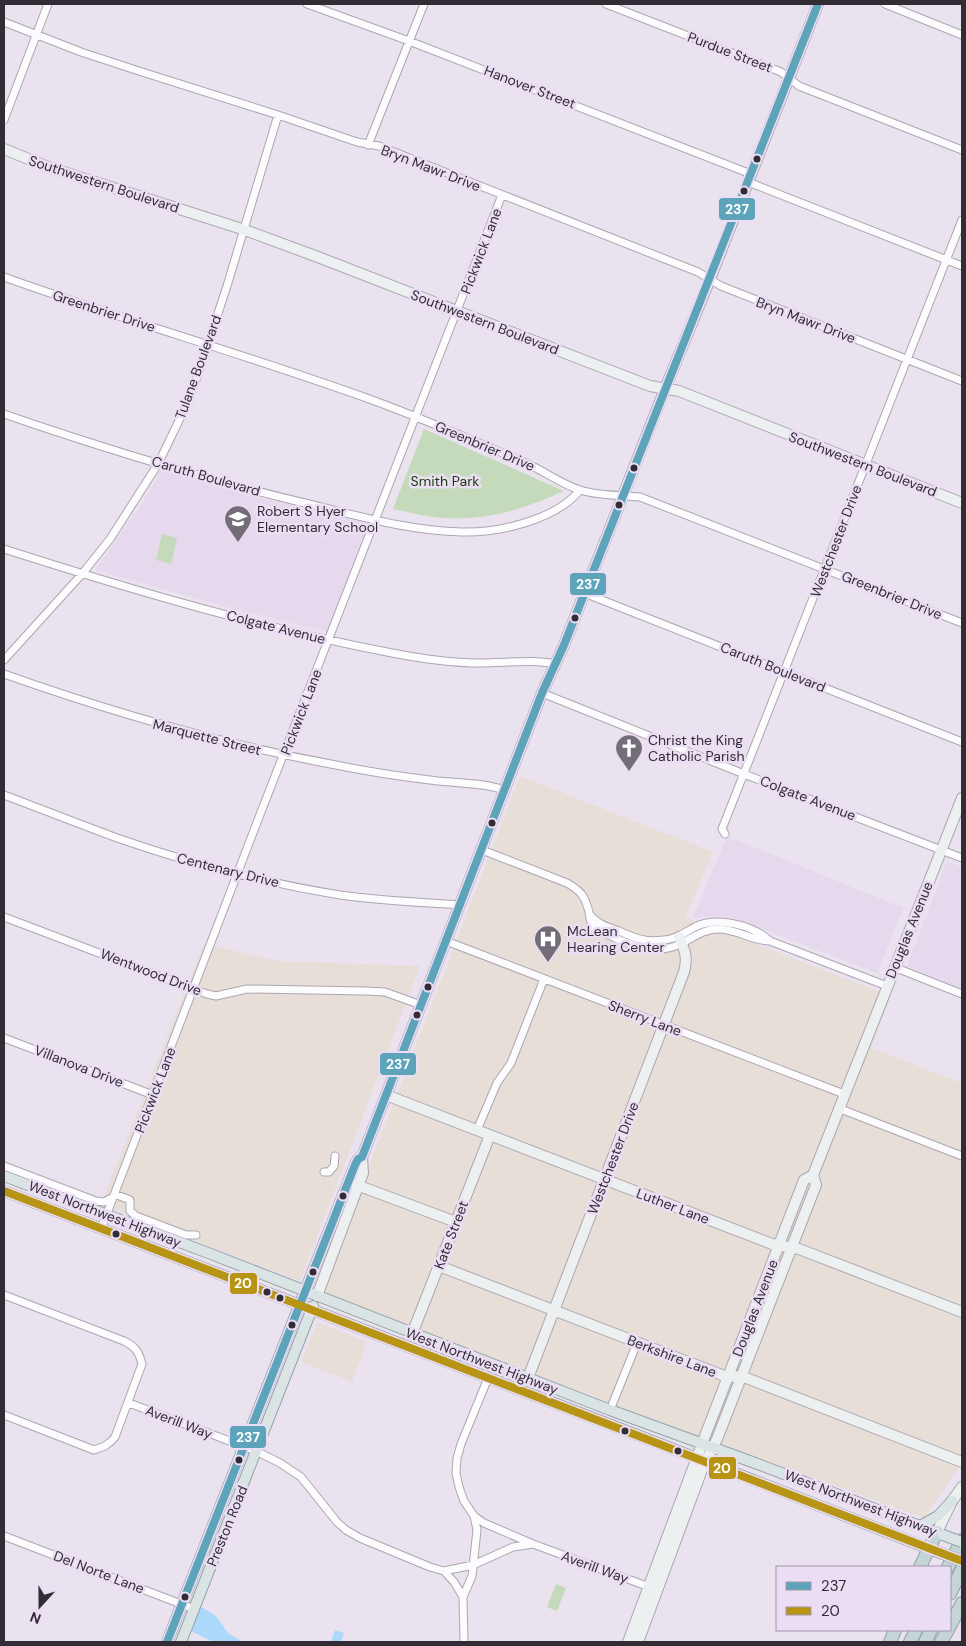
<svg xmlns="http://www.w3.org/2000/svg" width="966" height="1646" viewBox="0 0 966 1646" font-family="'DM Sans',sans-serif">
<rect width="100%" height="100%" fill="#eae3ef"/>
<!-- commercial -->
<path fill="#e6ded7" d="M520,776L713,852L685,917L891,996L871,1048L962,1083V1463L924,1518L625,1409L321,1291Z
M203,946L219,947L277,961L420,966L300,1281L101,1204Z
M317,1322L367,1342L352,1382L301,1362Z"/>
<!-- built -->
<path fill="#e6d9ee" d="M160,470L261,498L366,523L368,526L327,632L227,607L95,570L136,512L157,479Z
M727,836L903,908L877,973L733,918L714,916L693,918Z
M947,861L962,867V989L907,966Z"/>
<!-- green -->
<path fill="#c4dabb" d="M424,429L564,491C525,509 486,521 442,518C426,517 409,512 393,509Z
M162,534L177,538L171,564L156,560Z
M556,1584L566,1588L557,1611L547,1607Z"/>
<!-- water -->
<path fill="#acd8fa" d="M200,1606L216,1616L228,1633L243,1642H213L191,1631Z
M335,1630L344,1633L341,1642H331Z"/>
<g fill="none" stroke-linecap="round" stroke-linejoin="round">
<!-- street casing -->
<g stroke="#aca6b0" stroke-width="9">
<path id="street" d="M307,4L409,41L751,174
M606,4L781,72L799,86L962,150
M885,4L962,35
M4,22L81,52L142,72L278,115L357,142L379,146L698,272L721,286L962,381
M4,120L48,4
M368,145L424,4
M748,182L962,266
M4,277C126,321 251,356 372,400C424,419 475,441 526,463C544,471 561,484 580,490C599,496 620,495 640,497L962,623
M4,414C105,449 208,480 313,505C362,517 411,531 462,532C498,533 556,520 580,490
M4,549C129,589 257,627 387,652C417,658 449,663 480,663C506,663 531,659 556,664
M584,593L962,742
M4,660L82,574L110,539L158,464L189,400L199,371L227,286L278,115
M4,674C114,713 221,744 336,765C370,772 404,777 438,781C460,783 484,783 505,790
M542,693L744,774L962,858
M4,795C41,809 79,824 117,838C189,863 265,883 340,895C380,901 421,902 461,905
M725,834L722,829L962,220
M482,850L567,883C581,891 585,896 589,912C590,919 590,923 594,928C621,941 653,959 682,943C694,937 704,929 718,929C737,929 752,941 770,941
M590,915C597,924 608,927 619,931C634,938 647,943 664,940C676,939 684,933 695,927C717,916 753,925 770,941L887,986
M4,917L207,994L216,996L247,989L365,991L385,992L421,1005
M446,941L844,1094
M894,967L962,994
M4,1038L153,1095
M838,1108L962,1156
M477,1130L497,1083L511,1063L544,979
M4,1166L96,1201L104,1202L117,1195L130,1200V1211L136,1216L186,1235H196
M324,1172H329L334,1166L335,1156
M101,1229L261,812L502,195
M4,1295L124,1341C136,1347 139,1352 142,1364L115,1437C109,1445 103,1447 94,1450L4,1415
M129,1403L256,1451L280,1463L301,1477L337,1522L346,1530L360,1538L430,1567L444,1571L473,1565L513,1547L533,1544
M610,1410L637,1343
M474,1516L484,1523L533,1544L652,1588
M4,1536L194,1609
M444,1571L454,1582L463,1597L464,1642
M463,1597L472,1576L477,1530L474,1516L464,1501L459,1487L456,1473L457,1458L461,1444L488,1378"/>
</g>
<!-- secondary casing -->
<g stroke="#aca6b0" stroke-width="12">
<path id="secondary" d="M4,149L48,167L242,229L318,257L650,386L679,391L962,503
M386,1095L772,1244L799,1249L962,1312
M354,1184L456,1222
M439,1266L727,1377L741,1376L749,1379L962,1462
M305,1291L355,1165L358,1159L362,1157L542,693L564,645L665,389L710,279L818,4
M317,1296L363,1173L362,1157
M412,1334L490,1135
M528,1378L684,972C688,958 685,950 679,937
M937,1532L952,1501L962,1487
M628,1642L705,1436L804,1180L813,1175L962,798
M638,1642L703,1467L717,1439L816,1185L813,1175"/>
</g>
<!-- primary casing -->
<g stroke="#94a2a7" stroke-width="12">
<path id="primary" d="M4,1176L211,1254L610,1410L755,1463L943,1535
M4,1191L733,1472L935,1551
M920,1526L938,1516L952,1501
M167,1642L305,1291
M181,1642L313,1306"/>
</g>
<!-- highway casing -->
<g stroke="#94a2a7" stroke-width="14">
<path id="highway" d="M920,1567L937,1532
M948,1567L962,1540
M950,1594L962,1569
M950,1626L962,1603
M890,1642L895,1630
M910,1642L916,1630
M925,1642L931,1630
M941,1642L948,1630"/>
</g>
<!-- street -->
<use href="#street" stroke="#fcfbfd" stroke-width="7"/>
<!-- secondary -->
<use href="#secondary" stroke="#ecf0f1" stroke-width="10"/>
<!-- primary -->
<use href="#primary" stroke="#dbe4e5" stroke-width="10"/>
<!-- highway -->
<use href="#highway" stroke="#c5d4d6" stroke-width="12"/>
<!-- primary-bridge casing -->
<g stroke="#94a2a7" stroke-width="12" stroke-linecap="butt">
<path id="primary-bridge" d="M943,1535L962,1542
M935,1551L962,1561"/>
</g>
<!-- primary-bridge -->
<use href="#primary-bridge" stroke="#dbe4e5" stroke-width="10"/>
<!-- bus-1 casing -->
<g stroke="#ebdef4" stroke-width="11">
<path id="bus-1" d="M167,1642L355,1165L358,1159L362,1157L542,693L564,645L818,4"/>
</g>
<!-- bus-2 casing -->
<g stroke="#ebdef4" stroke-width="11">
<path id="bus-2" d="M4,1191L962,1561"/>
</g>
<!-- bus-1 -->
<use href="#bus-1" stroke="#5da4ba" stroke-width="8"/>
<!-- bus-2 -->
<use href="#bus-2" stroke="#b79413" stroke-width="8"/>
</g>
<!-- icons -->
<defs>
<g id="school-pin" transform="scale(1.4375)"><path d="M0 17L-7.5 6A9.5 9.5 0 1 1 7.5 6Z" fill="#726d76" stroke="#ebdef4"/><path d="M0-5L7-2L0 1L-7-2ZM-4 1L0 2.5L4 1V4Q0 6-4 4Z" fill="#fff"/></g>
<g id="church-pin" transform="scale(1.4375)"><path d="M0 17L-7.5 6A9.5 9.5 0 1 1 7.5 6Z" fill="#726d76" stroke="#ebdef4"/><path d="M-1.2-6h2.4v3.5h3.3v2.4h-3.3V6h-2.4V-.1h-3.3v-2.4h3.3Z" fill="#fff"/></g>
<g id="hospital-pin" transform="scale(1.4375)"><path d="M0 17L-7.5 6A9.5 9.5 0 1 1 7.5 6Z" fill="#726d76" stroke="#ebdef4"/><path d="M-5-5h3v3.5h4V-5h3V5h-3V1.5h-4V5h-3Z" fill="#fff"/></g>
</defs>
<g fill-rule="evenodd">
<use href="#school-pin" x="238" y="519"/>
<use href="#church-pin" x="629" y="748"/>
<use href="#hospital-pin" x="548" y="939"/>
</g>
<!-- markers -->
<g fill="#322d35" stroke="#ebdef4" stroke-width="2">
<circle cx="757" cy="159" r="4.5"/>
<circle cx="744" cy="191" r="4.5"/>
<circle cx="634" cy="468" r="4.5"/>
<circle cx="619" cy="505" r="4.5"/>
<circle cx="575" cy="618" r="4.5"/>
<circle cx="492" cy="823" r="4.5"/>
<circle cx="428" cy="987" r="4.5"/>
<circle cx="417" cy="1015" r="4.5"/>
<circle cx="343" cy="1196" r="4.5"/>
<circle cx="116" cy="1234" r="4.5"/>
<circle cx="313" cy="1272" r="4.5"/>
<circle cx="267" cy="1292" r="4.5"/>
<circle cx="280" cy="1298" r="4.5"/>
<circle cx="292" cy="1325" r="4.5"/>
<circle cx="625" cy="1431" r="4.5"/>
<circle cx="678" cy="1451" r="4.5"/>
<circle cx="239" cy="1460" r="4.5"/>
<circle cx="185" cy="1597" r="4.5"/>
</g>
<g text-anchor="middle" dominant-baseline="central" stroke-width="5" stroke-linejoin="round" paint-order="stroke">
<!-- street labels -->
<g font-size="14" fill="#322d35" stroke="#ebdef4">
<text transform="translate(730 52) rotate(21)">Purdue Street</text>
<text transform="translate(530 87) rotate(21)">Hanover Street</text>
<text transform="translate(431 168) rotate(21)">Bryn Mawr Drive</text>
<text transform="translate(104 184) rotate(18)">Southwestern Boulevard</text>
<text transform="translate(481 251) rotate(-69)">Pickwick Lane</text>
<text transform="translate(104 311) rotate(18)">Greenbrier Drive</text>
<text transform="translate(806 320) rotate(21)">Bryn Mawr Drive</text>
<text transform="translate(485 322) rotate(21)">Southwestern Boulevard</text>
<text transform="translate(198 367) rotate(-70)">Tulane Boulevard</text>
<text transform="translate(485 446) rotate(23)">Greenbrier Drive</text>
<text transform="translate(863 464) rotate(21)">Southwestern Boulevard</text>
<text transform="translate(206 476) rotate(16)">Caruth Boulevard</text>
<text transform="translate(836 541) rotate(-69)">Westchester Drive</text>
<text transform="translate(892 595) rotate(22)">Greenbrier Drive</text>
<text transform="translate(276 627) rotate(14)">Colgate Avenue</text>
<text transform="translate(773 667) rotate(22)">Caruth Boulevard</text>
<text transform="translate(301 712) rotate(-69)">Pickwick Lane</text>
<text transform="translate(207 737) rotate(14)">Marquette Street</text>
<text transform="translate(808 798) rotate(21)">Colgate Avenue</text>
<text transform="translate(228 870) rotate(14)">Centenary Drive</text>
<text transform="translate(909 930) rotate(-68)">Douglas Avenue</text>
<text transform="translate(151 972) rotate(21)">Wentwood Drive</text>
<text transform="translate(645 1018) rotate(21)">Sherry Lane</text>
<text transform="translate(79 1066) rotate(21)">Villanova Drive</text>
<text transform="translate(155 1090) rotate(-69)">Pickwick Lane</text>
<text transform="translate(613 1158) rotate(-69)">Westchester Drive</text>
<text transform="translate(673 1206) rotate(21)">Luther Lane</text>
<text transform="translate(105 1214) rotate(21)">West Northwest Highway</text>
<text transform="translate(451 1235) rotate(-69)">Kate Street</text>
<text transform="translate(755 1308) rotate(-69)">Douglas Avenue</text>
<text transform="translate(672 1356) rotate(21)">Berkshire Lane</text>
<text transform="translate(482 1361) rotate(21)">West Northwest Highway</text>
<text transform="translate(179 1422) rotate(21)">Averill Way</text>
<text transform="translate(861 1503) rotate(21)">West Northwest Highway</text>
<text transform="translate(227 1526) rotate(-68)">Preston Road</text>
<text transform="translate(595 1567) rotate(20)">Averill Way</text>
<text transform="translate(99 1572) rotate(21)">Del Norte Lane</text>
</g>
<!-- park labels -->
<g font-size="14" fill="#1a3b08" stroke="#ebdef4">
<text x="445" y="481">Smith Park</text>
</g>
<!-- poi labels -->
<g font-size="14" fill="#322d35" stroke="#ebdef4" text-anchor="start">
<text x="257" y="511">Robert S Hyer<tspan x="257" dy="16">Elementary School</tspan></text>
<text x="648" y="740">Christ the King<tspan x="648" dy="16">Catholic Parish</tspan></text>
<text x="567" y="931">McLean<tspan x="567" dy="16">Hearing Center</tspan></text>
</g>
</g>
<g stroke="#ebdef4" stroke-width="2">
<rect x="718" y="197" width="38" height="24" rx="5" fill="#5da4ba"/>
<rect x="569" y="572" width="38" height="24" rx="5" fill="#5da4ba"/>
<rect x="379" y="1052" width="38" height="24" rx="5" fill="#5da4ba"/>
<rect x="229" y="1272" width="29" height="23" rx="5" fill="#b79413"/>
<rect x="229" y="1425" width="38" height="24" rx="5" fill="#5da4ba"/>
<rect x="708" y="1456" width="29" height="24" rx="5" fill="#b79413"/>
</g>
<g font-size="14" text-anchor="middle" font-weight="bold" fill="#fff">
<text x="737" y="214">237</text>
<text x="588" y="589">237</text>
<text x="398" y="1069">237</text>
<text x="243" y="1288">20</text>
<text x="248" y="1442">237</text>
<text x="722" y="1473">20</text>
</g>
<!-- border -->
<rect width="966" height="1646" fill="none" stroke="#322d35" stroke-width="10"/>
<!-- legend -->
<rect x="776" y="1566" width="175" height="65" fill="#ebdef4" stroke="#a197a8"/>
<rect x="786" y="1582" width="25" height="8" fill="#5da4ba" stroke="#a197a8"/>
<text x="821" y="1591" font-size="15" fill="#322d35">237</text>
<rect x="786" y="1607" width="25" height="8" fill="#b79413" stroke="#a197a8"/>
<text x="821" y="1616" font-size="15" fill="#322d35">20</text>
<!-- north arrow -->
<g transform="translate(40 1606) rotate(201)" stroke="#ebdef4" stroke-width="4" paint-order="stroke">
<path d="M0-4L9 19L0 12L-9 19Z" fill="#322d35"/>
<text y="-8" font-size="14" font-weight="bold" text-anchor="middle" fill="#322d35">N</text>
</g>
</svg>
